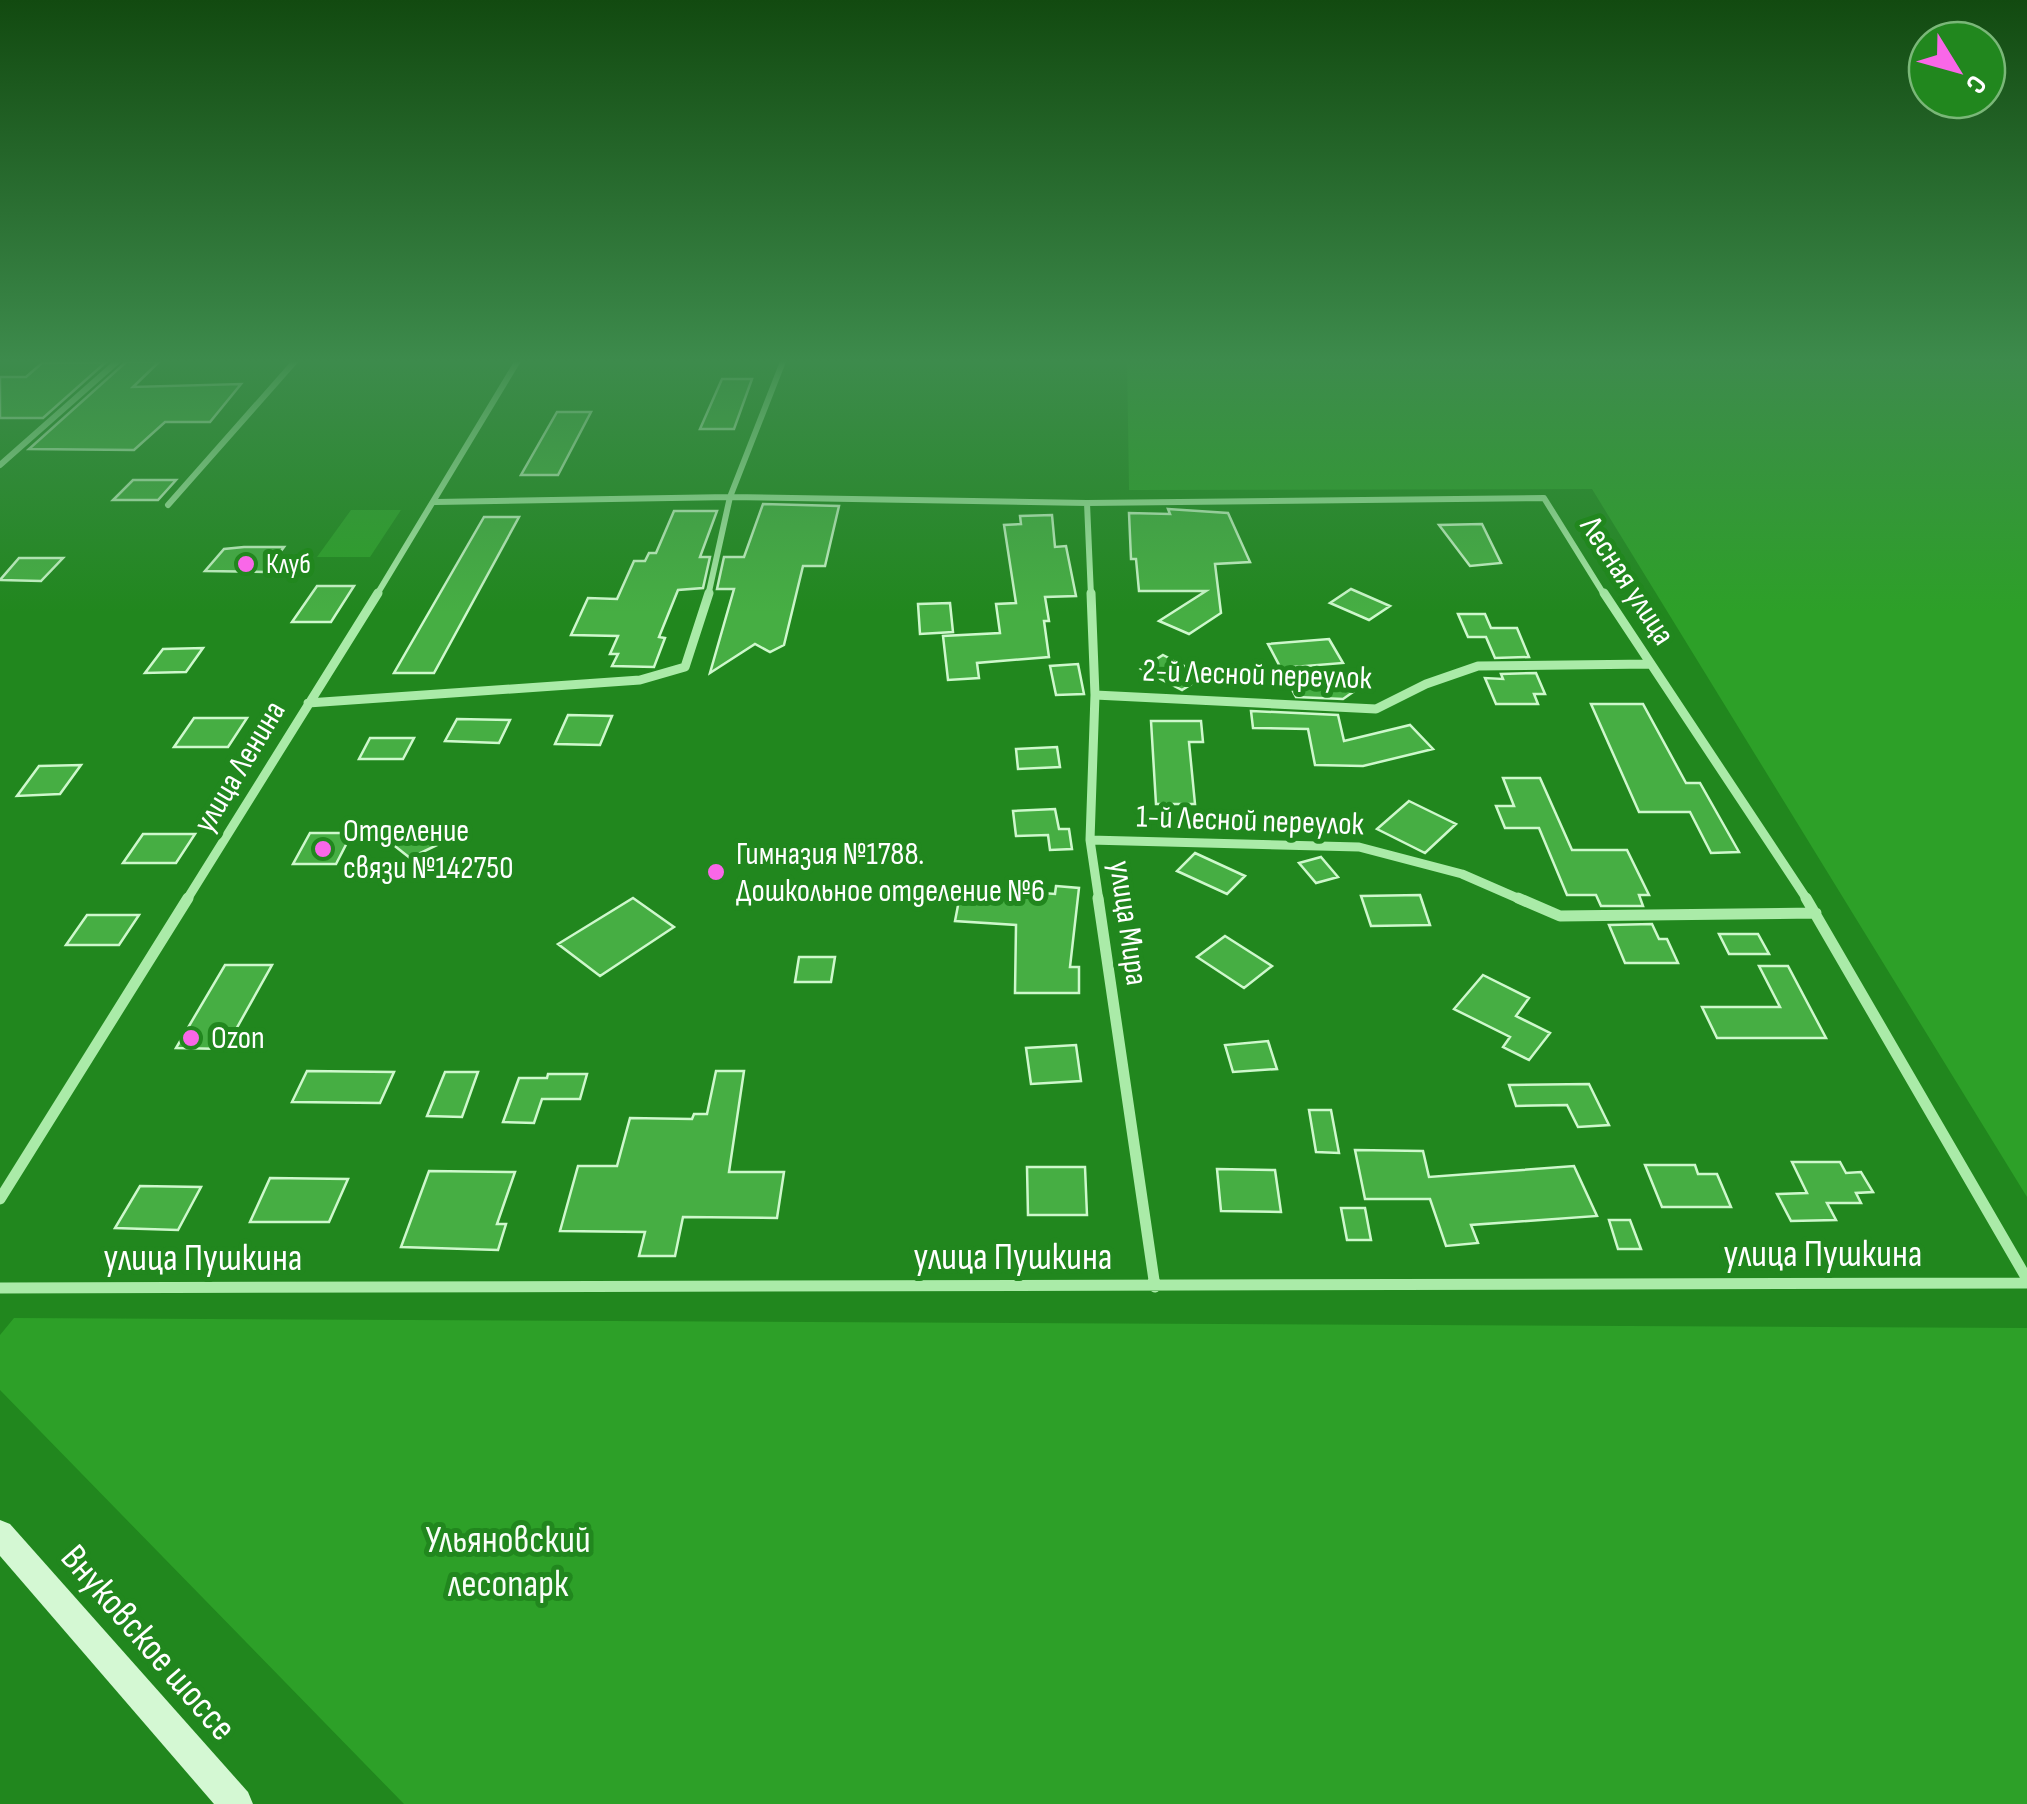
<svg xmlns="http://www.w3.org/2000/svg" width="2027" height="1804" viewBox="0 0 2027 1804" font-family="'Sofia Sans Condensed',sans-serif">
<rect width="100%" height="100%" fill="#21871e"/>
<!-- green -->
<path fill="#2da028" d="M1127,359H2027V1197L1592,489L1129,490Z
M351,510H401L370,557H317Z
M14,1318L2027,1328V1804H404L0,1390V1335Z"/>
<!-- building -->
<path fill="#46ae43" stroke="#cef8cc" stroke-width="2.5" d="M106,362L43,418H0V377H26L42,363Z
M126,362H159L133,387L241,384L210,422H165L134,450L29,449Z
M722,379H752L734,429H700Z
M557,412H591L558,475H521Z
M133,480H176L158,500H113Z
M763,504L839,506L825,566H803L784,645L770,652L755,644L710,673L734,589H717L724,557H744Z
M1168,509L1228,513L1250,562L1215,564L1221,613L1189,634L1159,621L1206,591H1139L1136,559H1131L1129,513L1170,514Z
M674,511H717L700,557H710L703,588L678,590L659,637L665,638L654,667L612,666L618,654H610L618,636L571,635L588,598L617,599L634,561H645L649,553H656Z
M1052,515L1055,547L1066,546L1076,596L1045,597L1049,621H1044L1049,657L977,663L979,678L948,680L943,636L1000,633L996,604L1016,603L1004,525L1021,524L1020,516Z
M484,517H519L434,673H394Z
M1482,524L1501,563L1470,566L1439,525Z
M244,547H284L265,572L205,571L224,549Z
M19,558H63L41,581L0,580Z
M317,586H354L331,622H292Z
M1351,589L1390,606L1369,620L1330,603Z
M950,603L953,632L920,634L918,604Z
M1458,614H1485L1491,628H1517L1529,657L1495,658L1486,637H1468Z
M1329,639L1343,663L1293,667L1353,692L1343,699L1296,697L1268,644Z
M203,648L186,672L145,673L163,649Z
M1163,655L1204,676L1182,690L1141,669Z
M1078,664L1084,694L1056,695L1050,666Z
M1536,673L1545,694H1534L1538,704H1496L1485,678L1503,679L1501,674Z
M1591,704H1643L1686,783H1700L1739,852L1711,853L1690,812H1639Z
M1251,711L1338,715L1344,741L1410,725L1433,749L1363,766L1315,765L1308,729L1253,728Z
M568,715L612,716L600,745L555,744Z
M194,718H247L228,747H174Z
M457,719L510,720L499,743L445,741Z
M1151,721H1201L1203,742H1189L1195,804H1156Z
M370,738H414L403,759H359Z
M1057,747L1060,767L1018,769L1016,749Z
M81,765L60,794L17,796L39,766Z
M1503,778H1540L1572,850H1627L1649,895H1639L1643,906H1601L1596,895H1567L1539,828H1505L1496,806H1514Z
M1409,801L1456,824L1425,853L1377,829Z
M1055,809L1059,829H1069L1072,849L1050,850L1048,835L1016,836L1013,811Z
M434,823L450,839L410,858L391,843Z
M310,833H352L336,864H293Z
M143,834H195L176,863H123Z
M1195,853L1245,876L1227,894L1177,871Z
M1321,857L1338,877L1316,883L1299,863Z
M1056,886L1079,888L1070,967H1079V993H1015L1016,925L955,921L960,895L1004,898L1005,890L1055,894Z
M1420,895L1430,925L1371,926L1361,896Z
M633,898L674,927L600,976L558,944Z
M87,915H139L119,945H66Z
M1652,924L1659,939H1667L1678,963H1625L1609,925Z
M1719,934H1758L1769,954H1729Z
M1225,936L1272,966L1244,988L1197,957Z
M799,957H835L831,982H795Z
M225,965H272L225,1049L176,1048Z
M1759,966H1788L1826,1038H1717L1702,1007H1780Z
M1483,975L1529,998L1516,1016L1550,1033L1529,1060L1503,1047L1510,1037L1454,1009Z
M1268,1041L1277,1069L1233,1072L1225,1045Z
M1076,1045L1081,1081L1031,1084L1026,1048Z
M307,1071L394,1072L380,1103L292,1102Z
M716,1071H744L729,1172H784L777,1218L683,1217L675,1256H639L645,1232L560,1231L578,1166H617L630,1118L692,1119L694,1114H707Z
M445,1072H478L462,1117L427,1116Z
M548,1074H587L580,1099H542L534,1123L503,1122L519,1078H547Z
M1589,1084L1609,1125L1578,1127L1567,1105L1516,1106L1509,1085Z
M1309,1110H1331L1339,1153L1316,1152Z
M1355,1150L1423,1151L1429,1177L1574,1166L1597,1216L1471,1225L1478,1243L1446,1246L1430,1199H1365Z
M1792,1162H1840L1846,1173L1861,1172L1873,1192L1856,1193L1861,1203H1827L1836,1220L1791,1221L1777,1194L1807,1193Z
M1645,1165H1695L1698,1174H1717L1731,1207H1662Z
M1027,1167H1085L1087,1215H1028Z
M1217,1169L1275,1170L1281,1212L1221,1211Z
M429,1171L515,1172L497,1224H506L498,1250L401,1247Z
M270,1178L348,1179L329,1222H250Z
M140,1186L201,1187L178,1230L115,1228Z
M1341,1208H1365L1371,1240H1347Z
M1609,1220H1630L1641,1249H1618Z"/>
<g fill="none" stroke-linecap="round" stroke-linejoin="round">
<!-- minor-far2 -->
<path stroke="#aaeba8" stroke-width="6" d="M0,465L120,359
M435,502L730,497L1087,503L1544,498L1605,596
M1087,503L1091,596
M168,505L297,359
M376,596L519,359
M708,596L730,497L784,359"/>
<!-- minor-far1 -->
<path stroke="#aaeba8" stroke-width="9" d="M1091,593L1095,695L1090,840L1099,901
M1604,593L1808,901
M1095,695L1376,709L1426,684L1478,666L1651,664
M308,703L640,680L685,667L709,593
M1090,840L1359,847L1462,874L1524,901
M186,901L378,593"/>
<!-- minor -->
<path stroke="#aaeba8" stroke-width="11" d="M1098,898L1155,1287
M1518,898L1560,916L1816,913
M1806,898L2027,1279
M0,1199L188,898
M0,1288L2027,1283"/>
<!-- secondary -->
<path fill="#d4f8d3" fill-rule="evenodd" d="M0,1520L10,1524L248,1792L253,1804H214L0,1556Z"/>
</g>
<!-- sky -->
<linearGradient id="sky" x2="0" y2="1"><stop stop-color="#124a10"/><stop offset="0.59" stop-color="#3d8b4c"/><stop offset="1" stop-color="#3d8b4c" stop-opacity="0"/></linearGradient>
<rect width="2027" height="612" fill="url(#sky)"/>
<!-- markers -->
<g fill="#f967e8" stroke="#21871e" stroke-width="4">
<circle cx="246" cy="564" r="10"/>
<circle cx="323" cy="849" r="10"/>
<circle cx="716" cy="872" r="10"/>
<circle cx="191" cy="1038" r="10"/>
</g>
<g text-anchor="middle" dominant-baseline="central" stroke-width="10" stroke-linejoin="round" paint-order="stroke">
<!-- far-poi labels -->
<g font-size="28" fill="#fff" stroke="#21871e" text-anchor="start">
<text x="266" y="564">Клуб</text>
</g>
<!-- street labels -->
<g font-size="32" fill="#fff" stroke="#21871e">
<text transform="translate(1627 581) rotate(57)">Лесная улица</text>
<text transform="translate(1257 675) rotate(2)">2-й Лесной переулок</text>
<text transform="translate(240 767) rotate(-59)">улица Ленина</text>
<text transform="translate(1250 821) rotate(2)">1-й Лесной переулок</text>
<text transform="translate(1128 923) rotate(82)">улица Мира</text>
</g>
<!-- poi labels -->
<g font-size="32" fill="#fff" stroke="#21871e" text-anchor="start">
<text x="343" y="831">Отделение<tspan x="343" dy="37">связи №142750</tspan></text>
<text x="736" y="854">Гимназия №1788.<tspan x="736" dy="37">Дошкольное отделение №6</tspan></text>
<text x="211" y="1038">Ozon</text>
</g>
<!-- near-street labels -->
<g font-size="38" fill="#fff" stroke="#21871e">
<text x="1823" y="1254">улица Пушкина</text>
<text x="1013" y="1257">улица Пушкина</text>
<text x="203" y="1258">улица Пушкина</text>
<text transform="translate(148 1643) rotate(49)">Внуковское шоссе</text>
</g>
<!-- near-park labels -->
<g font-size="38" fill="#f8fef7" stroke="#21871e">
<text x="508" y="1540">Ульяновский<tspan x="508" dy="44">лесопарк</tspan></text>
</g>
</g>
<!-- north arrow -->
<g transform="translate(1957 70) rotate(127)"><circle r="48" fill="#21871e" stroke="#7ab778" stroke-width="2.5"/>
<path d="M0-8L18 38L0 25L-18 38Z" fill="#f967e8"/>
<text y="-15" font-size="28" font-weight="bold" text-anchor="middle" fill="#ffffff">С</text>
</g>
</svg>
